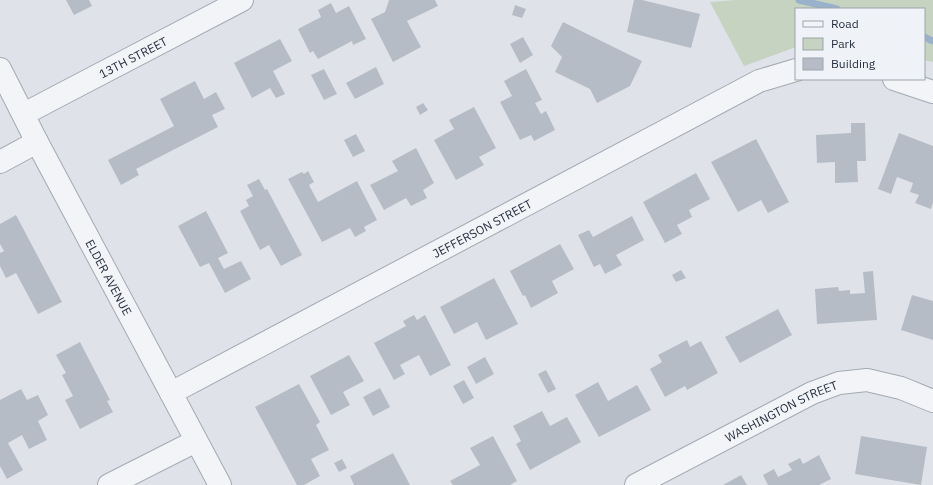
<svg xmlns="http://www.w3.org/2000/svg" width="933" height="485" viewBox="0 0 933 485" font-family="'IBM Plex Sans',sans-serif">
<rect width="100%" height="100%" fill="#dfe3e9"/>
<!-- green -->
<path fill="#c5d3c0" d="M736,0H933V62L924,60V9H796V48H793L744,66L710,2Z"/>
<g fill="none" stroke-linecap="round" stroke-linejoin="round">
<!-- stream -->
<path stroke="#99b1ca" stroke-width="7" d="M799,0L837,9
M924,37L933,41"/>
</g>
<!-- building -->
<path fill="#b6bcc6" d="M66,0H89L92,6L74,15Z
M389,0H435L438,6L407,21L421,47L393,62L371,19L385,12Z
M634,0H642L700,14L691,48L627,32Z
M331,3L336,13L349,6L366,39L353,45L352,41L318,59L313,51L310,53L298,29L321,17L318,10Z
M515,5L526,9L522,18L512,15Z
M563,22L642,61L630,86L597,103L590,89L555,72L562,57L551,46Z
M523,37L533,55L520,63L510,44Z
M280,39L292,61L273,71L285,94L276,98L270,88L252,98L234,63Z
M376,67L384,84L355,99L346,83Z
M324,69L337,94L324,100L311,75Z
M526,69L542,100L535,103L541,114L546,111L555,130L534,141L531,135L520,140L500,102L512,96L504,81Z
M195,81L204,99L216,92L225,109L212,115L218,127L136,169L139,175L121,185L108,160L174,126L160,99Z
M423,103L428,110L420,115L416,107Z
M474,107L496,148L479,157L484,165L456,180L434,140L454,129L449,120Z
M851,123H865L866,161H857L858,182L835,183V162L817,163L816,135L851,133Z
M899,133L933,146V202L931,209L915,203L919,195L910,192L913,183L897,177L891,194L878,189Z
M356,134L365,151L353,157L344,140Z
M756,139L789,202L768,213L761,200L738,212L711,162Z
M416,148L434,183L423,190L427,198L411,206L406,198L384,210L370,185L398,171L392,161Z
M308,171L314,182L309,185L318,202L357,181L377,220L364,227L366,231L355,237L350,228L322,242L288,179L302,172L304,174Z
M696,173L710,199L689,210L692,217L677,225L682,234L665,243L643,202Z
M259,179L265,190L267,189L302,255L281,266L269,245L260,250L240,211L249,206L246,200L253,196L247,185Z
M206,211L228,253L218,258L224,269L241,261L251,279L225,293L209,263L200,267L178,226Z
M16,215L62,302L38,314L16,273L6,278L0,266V253L4,251L0,244V224Z
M632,216L644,240L616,255L622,265L605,274L600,264L594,267L578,235L589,230L593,237Z
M560,244L574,269L552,281L558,293L531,308L525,295L523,296L510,271Z
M681,270L686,278L676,282L672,275Z
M873,271L877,320L817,324L815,289L838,287L839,291L850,290V294L865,293L863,272Z
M494,278L518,324L486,340L477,322L454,334L440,307Z
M912,295L933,301V340L901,330Z
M778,309L792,335L740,363L725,337Z
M414,315L417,320L425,315L451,365L430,376L419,355L400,365L405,374L394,380L374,343L406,326L403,321Z
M687,340L690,347L701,341L718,373L687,390L685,386L665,397L650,369L662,362L658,355Z
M80,342L110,400L107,401L113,412L80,429L65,400L73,396L62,375L66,373L56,355Z
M349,355L364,381L343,392L350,405L331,415L310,376Z
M485,357L494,374L476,384L467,367Z
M546,370L556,389L548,393L538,374Z
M464,380L474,398L463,404L453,386Z
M598,382L608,401L637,385L651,410L599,437L575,395Z
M299,384L320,422L316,425L329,450L311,459L320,476L304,485H297L255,407Z
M380,388L390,407L373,416L363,397Z
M21,389L27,400L38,395L48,415L38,421L47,440L29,449L22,435L8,443L23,470L7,479L0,466V400Z
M542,411L550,426L567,417L581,442L530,470L516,444L521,441L513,426Z
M493,436L517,481L510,485H453L450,481L480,465L470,448Z
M861,436L927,447L921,485L855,474Z
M393,453L410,485H354L350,476Z
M819,455L831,479L819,485H768L763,475L774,469L778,477L792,470L788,464L800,458L803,464Z
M342,459L347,468L339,472L334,463Z
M741,475L747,485H723Z"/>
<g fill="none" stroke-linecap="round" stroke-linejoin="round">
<!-- minor casing -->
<g stroke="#a4aab3" stroke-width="24">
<g id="minor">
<path id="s1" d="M0,69L37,142L171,393L220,485"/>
<path d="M894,79L933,92"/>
<path id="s2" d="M24,114L62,94L242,0"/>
<path d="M0,162L37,142"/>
<path id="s3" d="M171,393L759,81L796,70"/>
<path d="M109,485L196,441"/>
<path id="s4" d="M636,485L812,393L839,383L867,380L901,388L933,401"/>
</g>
</g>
<!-- minor -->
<use href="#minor" stroke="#f2f4f7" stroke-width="22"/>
</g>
<g text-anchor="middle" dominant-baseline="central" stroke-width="3" stroke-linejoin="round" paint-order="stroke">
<!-- street labels -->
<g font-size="12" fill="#283141" stroke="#eff2f6">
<text stroke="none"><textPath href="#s2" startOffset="123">13TH STREET</textPath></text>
<text stroke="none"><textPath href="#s3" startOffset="352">JEFFERSON STREET</textPath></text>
<text stroke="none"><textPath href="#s1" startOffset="235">ELDER AVENUE</textPath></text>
<text stroke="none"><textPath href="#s4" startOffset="163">WASHINGTON STREET</textPath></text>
</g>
</g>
<!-- legend -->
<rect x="795" y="8" width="130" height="72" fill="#eff2f6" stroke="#9fa5ae"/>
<rect x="803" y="21" width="20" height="6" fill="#f2f4f7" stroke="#9fa5ae"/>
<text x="831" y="28" font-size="12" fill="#283141">Road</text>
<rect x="803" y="38" width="20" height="12" fill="#c5d3c0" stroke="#9fa5ae"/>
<text x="831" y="48" font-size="12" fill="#283141">Park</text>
<rect x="803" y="58" width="20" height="12" fill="#b6bcc6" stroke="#9fa5ae"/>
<text x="831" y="68" font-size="12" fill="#283141">Building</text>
</svg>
